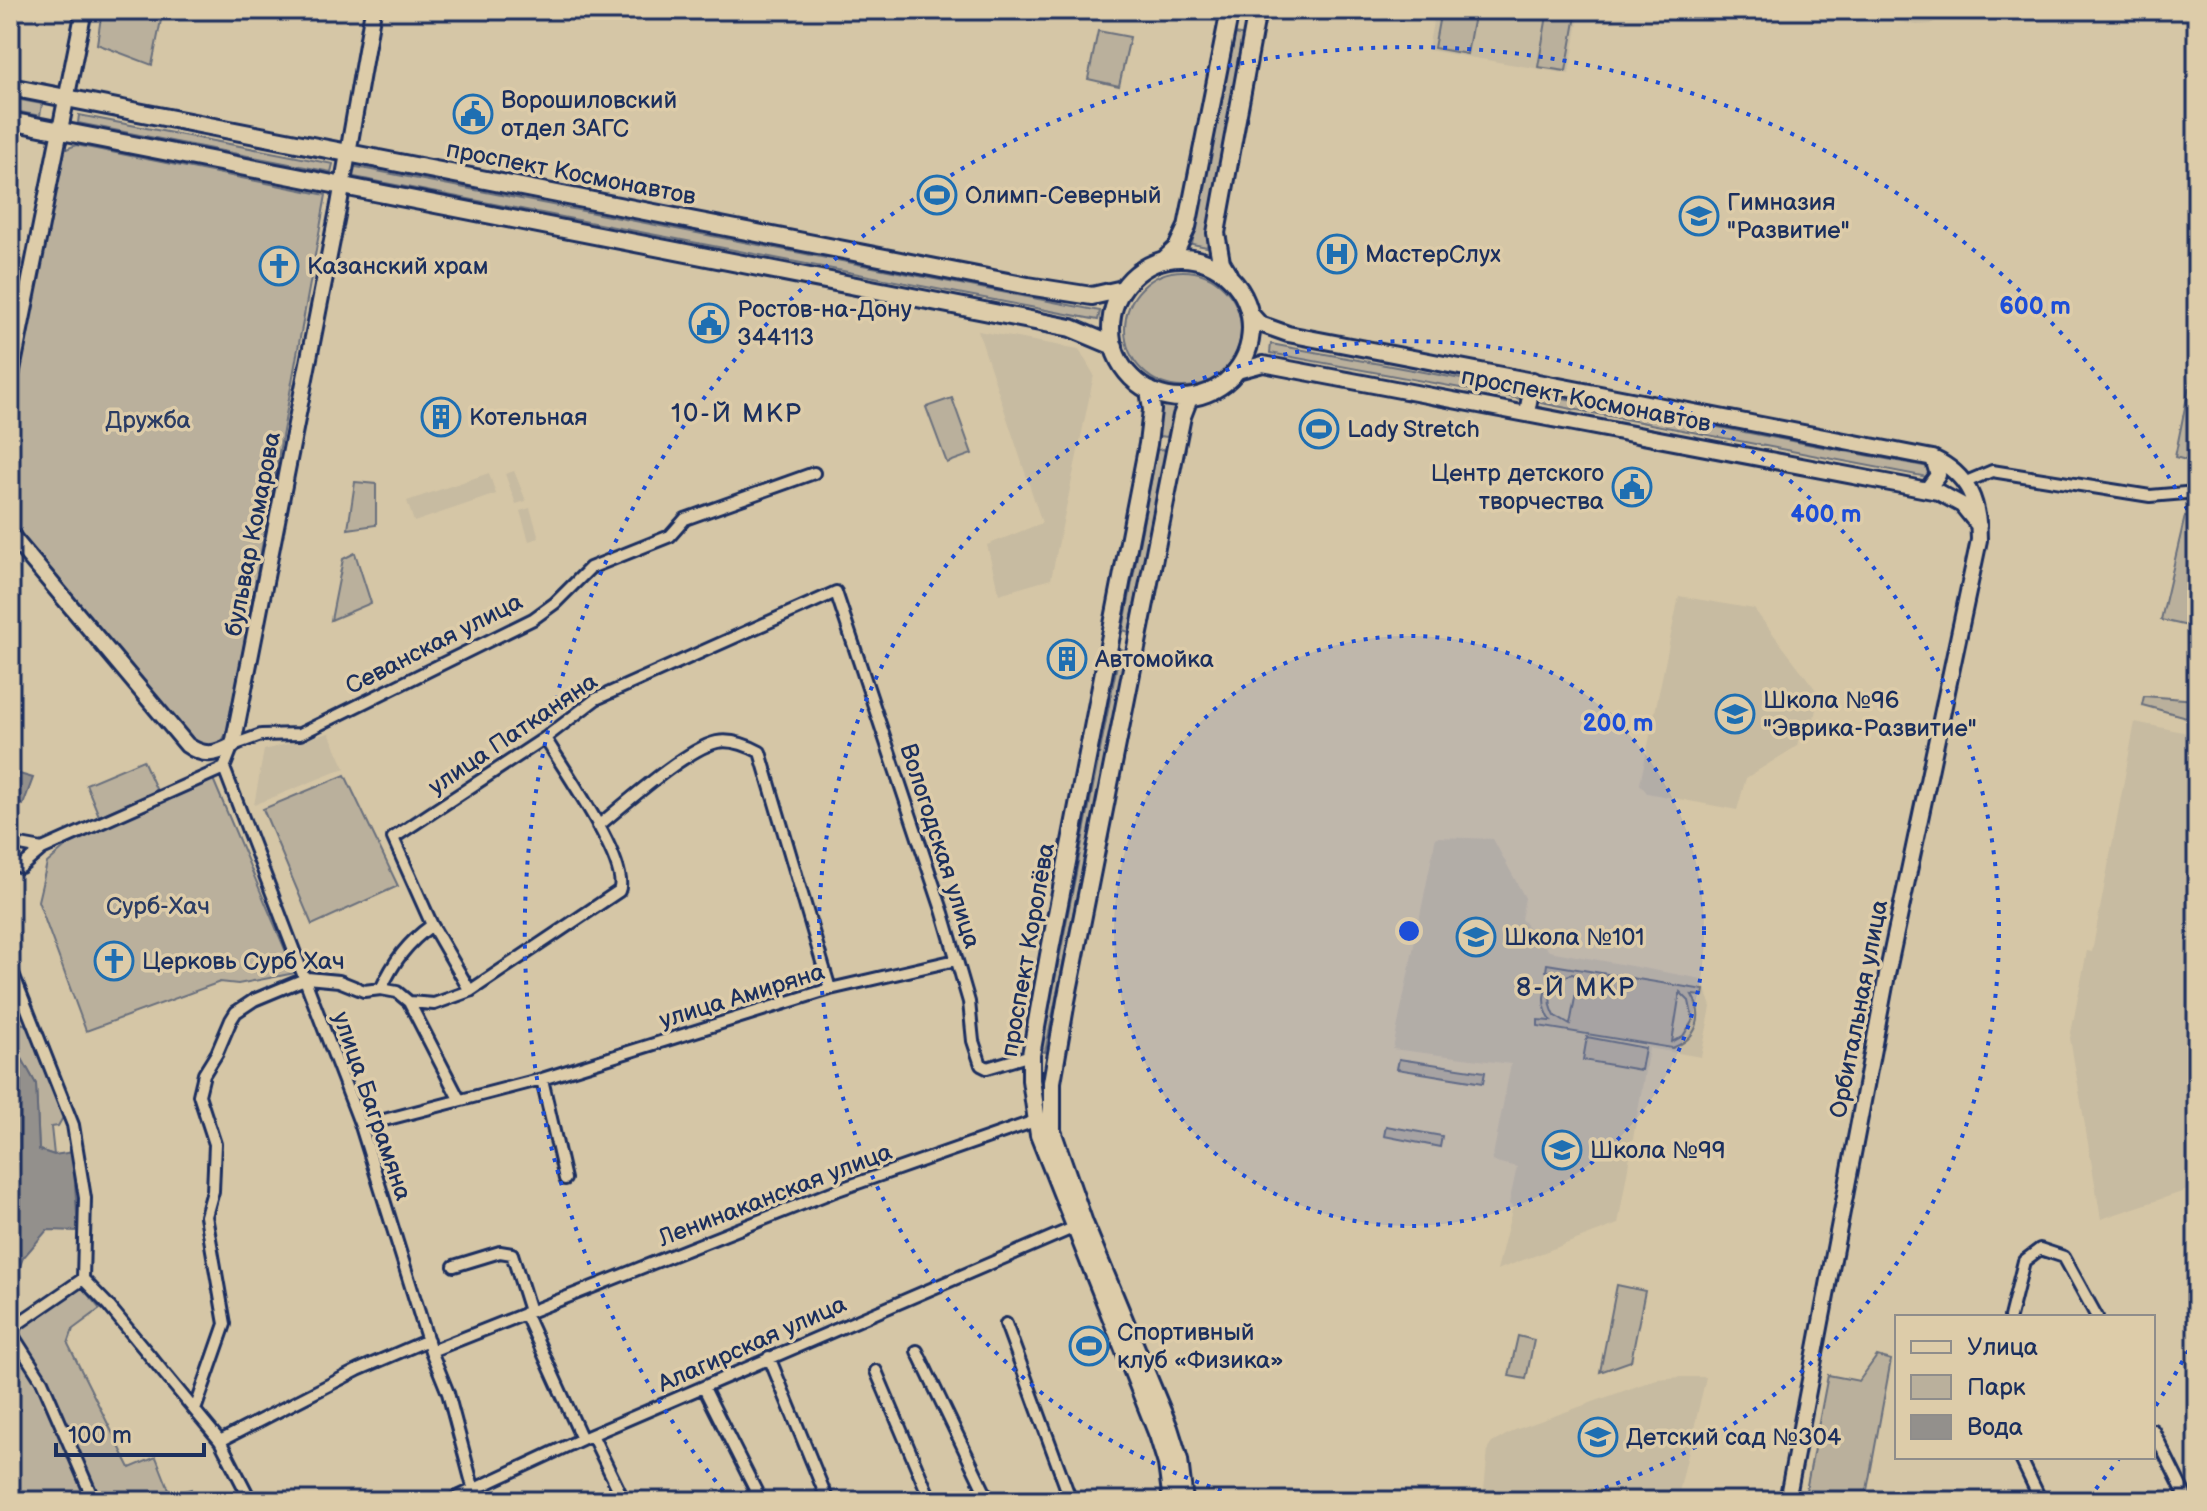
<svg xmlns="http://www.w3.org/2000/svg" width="2207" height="1511" viewBox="0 0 2207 1511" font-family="'Balsamiq Sans',sans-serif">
<rect width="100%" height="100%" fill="#d5c6a6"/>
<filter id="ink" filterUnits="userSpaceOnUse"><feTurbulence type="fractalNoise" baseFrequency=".0125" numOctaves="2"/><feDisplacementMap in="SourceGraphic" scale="16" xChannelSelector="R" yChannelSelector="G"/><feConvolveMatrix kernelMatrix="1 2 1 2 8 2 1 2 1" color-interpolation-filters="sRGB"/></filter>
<g filter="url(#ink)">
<!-- built -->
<path fill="#c7bba1" d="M1435,10H1580L1569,74L1428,50Z
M1833,10H1951L1931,24L1917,25Z
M978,331L1079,349L1094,375L1051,579L999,594L987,545L1042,523Z
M514,471L526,501L516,504L505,474Z
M489,473L496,494L414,522L407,501Z
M530,508L539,538L529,541L520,511Z
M1679,596L1754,609L1819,694L1811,734L1799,737L1797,746L1746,778L1737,810L1647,793L1640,784Z
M2135,722L2197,735V1187L2101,1219L2070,1038L2087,951L2092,952Z
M329,733L345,768L254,805L264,750Z
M1436,837L1493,839L1525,898L1521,919L1549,951L1702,979L1711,1007L1701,1057L1649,1048L1618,1224L1497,1270L1513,1206L1509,1204L1517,1167L1492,1161L1511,1064L1393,1049Z
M1681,1377H1706L1677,1501H1483L1488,1449L1492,1443L1515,1430L1657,1379Z"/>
<!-- green -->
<path fill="#bab09c" stroke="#6a707d" stroke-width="2" fill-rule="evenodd" d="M102,10H163L152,65L97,44Z
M1441,10H1475L1467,54L1434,48Z
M1548,10H1577L1566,71L1538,67Z
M1098,31L1130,37L1119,86L1088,79Z
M1235,34L1245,36L1207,247L1192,244Z
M10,98L42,104L40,116L10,110Z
M79,115L333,164L331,172L78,123Z
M76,145L326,195L229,728L220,745L210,750L193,741L10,521V423L64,150Z
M351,166L1100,311L1098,320L349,176Z
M1125 329a58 58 0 1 1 116 0a58 58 0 1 1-116 0Z
M1271,344L1521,390L1524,395L1520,399L1270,353Z
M2197,347V463L2175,457Z
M1542,394L1929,467L1930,474L1927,477L1541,403L1538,399Z
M952,398L972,454L947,463L926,407Z
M1159,403L1177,407L1167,437L1159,436Z
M1163,449L1166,452L1129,632L1123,630L1157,450Z
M355,482L376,484V525L348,529Z
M2185,516L2197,520V628L2161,620Z
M355,553L371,603L331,620L343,559Z
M1120,649L1127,651L1045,1052L1041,1051Z
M2144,696L2197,700V720L2142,705Z
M143,760L157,791L99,816L86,784Z
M345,775L398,886L312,925L263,809Z
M213,779L295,973L238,984L220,982L86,1031L38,901L47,863L71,842Z
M1547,964L1704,990L1703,996L1692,995C1705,1017 1697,1039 1672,1048L1538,1026V1020L1551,1021C1540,1003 1542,988 1557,973L1546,971ZM1572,974L1579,976L1570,1025L1555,1016C1545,997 1552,980 1572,974ZM1680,992L1689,1001L1693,1020L1683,1036L1672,1042Z
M17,1022L30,1026L65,1114L58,1126L51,1127L54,1155L39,1150L36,1084L10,1037V1027Z
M1587,1037L1645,1048L1641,1070L1583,1060Z
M1399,1059L1485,1072L1483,1083L1397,1069Z
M1386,1126L1442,1136L1440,1147L1384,1136Z
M80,1285L100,1309L73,1329L68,1344L130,1468L156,1457L171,1495L191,1489L195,1501H10V1333Z
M1617,1285L1645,1291L1631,1361L1600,1372Z
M1518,1336L1534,1340L1526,1379L1509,1376Z
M1877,1356L1891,1360L1865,1501H1804L1828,1375L1859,1381Z"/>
<!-- water -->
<path fill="#93908c" stroke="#63697a" stroke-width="2" d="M16,773L33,778L23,805L10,800Z
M10,1037L36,1084L39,1150L54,1155L73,1152L78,1231L47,1230L23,1258L10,1292Z"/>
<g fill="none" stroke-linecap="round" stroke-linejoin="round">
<!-- street casing -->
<g stroke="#1b2f5e" stroke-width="16">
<path id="street" d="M1966,482L1992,471L2150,496L2197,492
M598,826C625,804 686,749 717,742C732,739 747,745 760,752L830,989
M10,843L42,849L224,768
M10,862L21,867L42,849
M10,966L73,1125L85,1198L83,1279L108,1305L220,1441L251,1501
M381,989C394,961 407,943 432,925
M470,991L432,925L393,838L545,738L596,699L836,592L943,913L969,1002L973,1041L981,1065L987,1068L1031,1055
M409,1002L434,1004L470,991L619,891C631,864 561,765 545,738
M542,1079L565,1179
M361,1126L542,1079L830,989L956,960
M454,1266L500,1252L512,1254L530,1311
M525,1313L582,1439
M2010,1317L2024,1261L2040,1249L2064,1257L2097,1317
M1006,1324L1071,1501
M10,1329L83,1279
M10,1331L42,1381L94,1501
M431,1351L832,1192L1035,1121
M917,1351L989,1501
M769,1357L828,1501
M876,1371L931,1501
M704,1388L761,1501
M195,1410L225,1324L206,1216L213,1191L215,1144L199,1095L204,1074L217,1053L231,1020L236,1012L254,1000L307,978L339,981L364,991L381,989L397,992L409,1002L459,1099
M2153,1430L2188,1501
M592,1435L624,1501
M220,1441L358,1370L428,1340
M2020,1457L2041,1501
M473,1487L448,1393L431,1351L361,1126L224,768L233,745L261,735L300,734L533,619L555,603L590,568L670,536L685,519L814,473
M449,1501L582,1439L1073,1228"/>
</g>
<!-- secondary casing -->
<g stroke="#1b2f5e" stroke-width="20">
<path id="secondary" d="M1251,314L1260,324L1288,334L1933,458C1969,475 1979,502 1979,540L1887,975L1787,1501
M1237,371L1263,364L1938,492L1962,505L1979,526
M10,380L84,10
M1527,413L1533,380
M1927,490L1938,475L1933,458
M10,534L187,745C204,757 215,755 233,745L339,205L373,10"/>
</g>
<!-- primary casing -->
<g stroke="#1b2f5e" stroke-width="22">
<path id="primary" d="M10,87L1028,286L1092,296L1123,289
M10,121L1071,328L1114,346
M1111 328a70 70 0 1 1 140 0a70 70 0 1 1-140 0Z
M1164,260L1177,248L1187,227L1230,10
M1228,274L1221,262L1216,233L1257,10
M1149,390L1152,410L1148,444L1049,955L1031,1055V1080L1039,1135L1158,1435L1167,1464L1172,1501
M1184,1501L1179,1460L1169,1428L1084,1223L1052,1131V1082L1066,1001L1182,416L1189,398"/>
</g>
<!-- street -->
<use href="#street" stroke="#ddcca9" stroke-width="10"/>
<!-- secondary -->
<use href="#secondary" stroke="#ddcca9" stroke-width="14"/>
<!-- primary -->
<use href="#primary" stroke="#ddcca9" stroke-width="16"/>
</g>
</g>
<!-- distance rings -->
<circle cx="1409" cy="931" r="295" fill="#1d4ed8" fill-opacity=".12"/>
<g fill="none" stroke="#1d4ed8" stroke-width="4" stroke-dasharray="4 8">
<circle cx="1409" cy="931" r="295"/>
<path d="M1256 1501A590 590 0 1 1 1562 1501"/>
<path d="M2194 1340A885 885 0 0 1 2155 1407M2120 1457A885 885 0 0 1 2087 1500M731 1500A885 885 0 1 1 2194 522"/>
</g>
<!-- icons -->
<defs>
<g id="civic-ring" transform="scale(2)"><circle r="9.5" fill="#ddcca9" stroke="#1f6fb2" stroke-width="1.5"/><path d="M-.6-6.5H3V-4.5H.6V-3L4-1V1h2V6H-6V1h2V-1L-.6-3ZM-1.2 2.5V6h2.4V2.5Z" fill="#1f6fb2"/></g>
<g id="stadium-ring" transform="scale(2)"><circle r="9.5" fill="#ddcca9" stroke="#1f6fb2" stroke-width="1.5"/><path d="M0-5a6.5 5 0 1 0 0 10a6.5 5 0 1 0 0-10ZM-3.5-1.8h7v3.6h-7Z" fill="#1f6fb2"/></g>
<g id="school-ring" transform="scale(2)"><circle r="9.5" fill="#ddcca9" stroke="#1f6fb2" stroke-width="1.5"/><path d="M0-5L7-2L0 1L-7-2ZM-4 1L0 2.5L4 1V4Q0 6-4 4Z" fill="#1f6fb2"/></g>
<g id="hospital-ring" transform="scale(2)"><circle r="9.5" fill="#ddcca9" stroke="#1f6fb2" stroke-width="1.5"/><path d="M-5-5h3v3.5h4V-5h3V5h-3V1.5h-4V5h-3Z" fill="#1f6fb2"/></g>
<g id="church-ring" transform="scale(2)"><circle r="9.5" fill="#ddcca9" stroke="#1f6fb2" stroke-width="1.5"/><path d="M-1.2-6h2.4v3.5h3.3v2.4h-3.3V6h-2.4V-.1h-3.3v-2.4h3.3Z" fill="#1f6fb2"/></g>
<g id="building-ring" transform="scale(2)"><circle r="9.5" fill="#ddcca9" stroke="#1f6fb2" stroke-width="1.5"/><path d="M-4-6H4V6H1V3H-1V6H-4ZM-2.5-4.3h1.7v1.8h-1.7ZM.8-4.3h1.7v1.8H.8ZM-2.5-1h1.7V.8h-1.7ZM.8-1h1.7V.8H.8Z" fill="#1f6fb2"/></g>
</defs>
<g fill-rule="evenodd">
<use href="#civic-ring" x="473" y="114"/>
<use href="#stadium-ring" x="937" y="195"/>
<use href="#school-ring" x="1699" y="216"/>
<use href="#hospital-ring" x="1337" y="254"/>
<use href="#church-ring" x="279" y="266"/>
<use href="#civic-ring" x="709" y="323"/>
<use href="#building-ring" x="441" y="417"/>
<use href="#stadium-ring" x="1319" y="429"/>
<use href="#civic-ring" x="1632" y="487"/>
<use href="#building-ring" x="1067" y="659"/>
<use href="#school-ring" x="1735" y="714"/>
<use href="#school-ring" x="1476" y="937"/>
<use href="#church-ring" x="114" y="961"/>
<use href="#school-ring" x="1562" y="1150"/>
<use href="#stadium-ring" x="1089" y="1346"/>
<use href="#school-ring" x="1598" y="1437"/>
</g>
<g text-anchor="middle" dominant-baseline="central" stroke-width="7" stroke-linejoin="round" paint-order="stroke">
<!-- poi labels -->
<g font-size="24" fill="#1b2f5e" stroke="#ddcca9" text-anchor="start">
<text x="501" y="100">Ворошиловский<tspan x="501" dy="28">отдел ЗАГС</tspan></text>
<text x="965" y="195">Олимп-Северный</text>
<text x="1727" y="202">Гимназия<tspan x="1727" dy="28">"Развитие"</tspan></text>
<text x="1365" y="254">МастерСлух</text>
<text x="307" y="266">Казанский храм</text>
<text x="737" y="309">Ростов-на-Дону<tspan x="737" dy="28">344113</tspan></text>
<text x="469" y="417">Котельная</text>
<text x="1347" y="429">Lady Stretch</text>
<text x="1604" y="473" text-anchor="end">Центр детского<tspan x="1604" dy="28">творчества</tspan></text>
<text x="1095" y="659">Автомойка</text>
<text x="1763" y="700">Школа №96<tspan x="1763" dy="28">"Эврика-Развитие"</tspan></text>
<text x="1504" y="937">Школа №101</text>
<text x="142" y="961">Церковь Сурб Хач</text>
<text x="1590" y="1150">Школа №99</text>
<text x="1117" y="1332">Спортивный<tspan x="1117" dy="28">клуб «Физика»</tspan></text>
<text x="1626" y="1437">Детский сад №304</text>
</g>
<!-- street labels -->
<g font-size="24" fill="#1b2f5e" stroke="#ddcca9">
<text transform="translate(571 173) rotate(11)">проспект Космонавтов</text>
<text transform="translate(1586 400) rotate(11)">проспект Космонавтов</text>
<text transform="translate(253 534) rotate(-79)">бульвар Комарова</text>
<text transform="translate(434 644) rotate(-27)">Севанская улица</text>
<text transform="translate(513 734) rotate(-34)">улица Патканяна</text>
<text transform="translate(940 846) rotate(72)">Вологодская улица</text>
<text transform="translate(1028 950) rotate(-80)">проспект Королёва</text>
<text transform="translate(742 996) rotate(-17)">улица Амиряна</text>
<text transform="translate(1859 1009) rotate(-79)">Орбитальная улица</text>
<text transform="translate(372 1106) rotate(71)">улица Баграмяна</text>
<text transform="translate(775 1195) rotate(-21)">Ленинаканская улица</text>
<text transform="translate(752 1344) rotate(-24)">Алагирская улица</text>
</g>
<!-- park labels -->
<g font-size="24" fill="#2b3c64" stroke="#ddcca9">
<text x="148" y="420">Дружба</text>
<text x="158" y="906">Сурб-Хач</text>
</g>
<!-- neighbourhood labels -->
<g font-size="26" letter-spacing="2" fill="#1b2f5e" stroke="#ddcca9">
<text x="737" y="414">10-Й МКР</text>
<text x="1576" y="988">8-Й МКР</text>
</g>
</g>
<circle cx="1409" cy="931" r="12" fill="#1d4ed8" stroke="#ddcca9" stroke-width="4"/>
<g font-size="24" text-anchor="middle" font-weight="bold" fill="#1d4ed8" stroke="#ddcca9" stroke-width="7" stroke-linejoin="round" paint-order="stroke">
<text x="2035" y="314">600 m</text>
<text x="1826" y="522">400 m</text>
<text x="1618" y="731">200 m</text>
</g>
<!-- margin -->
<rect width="2207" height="1511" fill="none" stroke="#ddcca9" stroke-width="40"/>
<rect x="20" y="20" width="2167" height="1471" fill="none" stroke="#1b2f5e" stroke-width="3" filter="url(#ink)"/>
<!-- legend -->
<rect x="1895" y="1315" width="260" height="144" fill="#ddcca9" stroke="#8f8d8b" stroke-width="2"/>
<rect x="1911" y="1341" width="40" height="12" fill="#ddcca9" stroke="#8f8d8b" stroke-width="2"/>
<text x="1967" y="1355" font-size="24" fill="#1b2f5e">Улица</text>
<rect x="1911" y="1375" width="40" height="24" fill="#bab09c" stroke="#8f8d8b" stroke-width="2"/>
<text x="1967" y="1395" font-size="24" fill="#1b2f5e">Парк</text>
<rect x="1911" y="1415" width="40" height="24" fill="#93908c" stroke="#8f8d8b" stroke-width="2"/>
<text x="1967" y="1435" font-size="24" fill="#1b2f5e">Вода</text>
<!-- scale -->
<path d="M56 1443v12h148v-12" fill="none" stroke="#1b2f5e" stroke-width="4"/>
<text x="68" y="1443" font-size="24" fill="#1b2f5e" stroke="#ddcca9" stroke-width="6" paint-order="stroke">100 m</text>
</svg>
